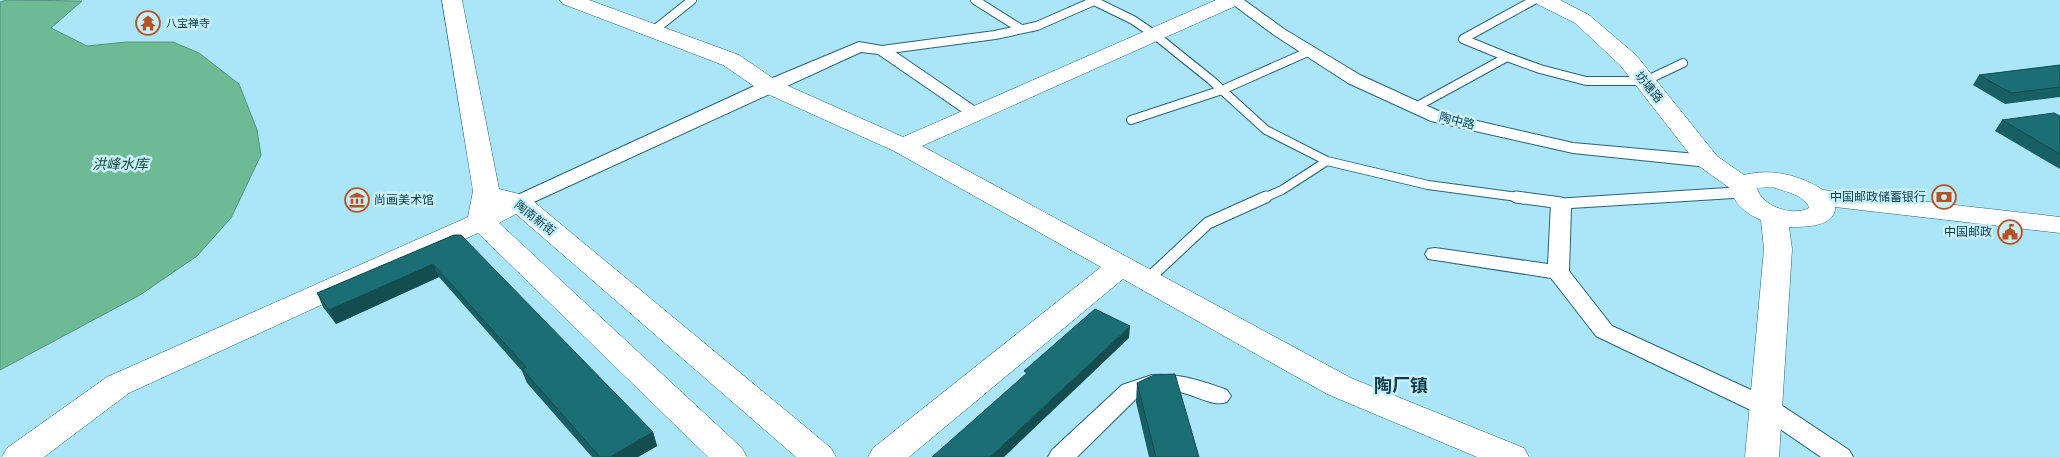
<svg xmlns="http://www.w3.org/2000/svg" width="2060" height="457" viewBox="0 0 2060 457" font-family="Roboto,'Noto Sans SC',sans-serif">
<rect width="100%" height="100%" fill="#aae5f9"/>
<!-- water -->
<path fill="#6eba95" stroke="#50947e" d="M7,0L82,1L51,28L87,46L127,42H173L199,53L239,84L257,130L261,155L231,218L197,256L140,295L0,370V2Z"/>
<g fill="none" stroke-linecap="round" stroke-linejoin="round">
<!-- lane-far1 casing -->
<g stroke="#2a6375" stroke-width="10">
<path id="lane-far1" d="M975,0L1021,29
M1092,0L1133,20L1155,35L1211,80L1266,130L1327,161L1428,185L1525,198
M653,31L692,0
M882,50L995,35L1037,26L1094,1
M1507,57L1540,69L1586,81H1645L1683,63
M1414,108L1507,57L1463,39L1534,0
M1131,120L1222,90L1310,51
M1264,198L1282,190L1327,161"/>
</g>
<!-- lane casing -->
<g stroke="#2a6375" stroke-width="13">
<path id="lane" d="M1516,197L1561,203
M1147,280L1208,223L1266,197"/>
</g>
<!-- street casing -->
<g stroke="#2a6375" stroke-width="2">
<path id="street" d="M1227,0H1244L1284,29L1360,75L1443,113L1573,143L1708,155L1715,157L1717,161L1715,165L1708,167L1573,153L1431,121L1348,83L1274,35Z
M859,42L888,47L986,114L983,118H971L878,54L861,52L525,206H511L508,202L511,198L763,82Z
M1743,187L1750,189L1753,193L1750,197L1571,208L1569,271L1612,326L1775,401L1849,450L1853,457H1821L1757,413L1596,336L1551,278L1435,260L1428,259L1425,254L1428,249L1435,248L1548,264L1551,203L1554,199Z
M1152,375C1179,373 1203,381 1227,390L1231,396L1227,402C1215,406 1205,400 1193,396C1175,389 1156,389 1138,397L1077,457H1048L1052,450L1122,385Z"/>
</g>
<!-- secondary casing -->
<g stroke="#2a6375" stroke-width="1">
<path id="secondary" d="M442,0H462L499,189L527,196L831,448L836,457H796L516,214L499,223L742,448L747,457H708L478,233L129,393L44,457H2L7,448L107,377L468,217L473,191Z
M560,0H589L739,55L777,81L903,137L1216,0H1243L1240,4L922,146L1351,378L1524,448L1529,457H1477L1327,394L1123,279L909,457H868L873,448L1101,267L894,151L761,91L723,65L563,4Z
M1534,0H1560L1589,15L1636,55L1717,156L1744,175C1771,168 1800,175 1823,190L2060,217V233L1835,207C1836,227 1804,227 1789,227L1792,249L1779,457H1745L1764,249L1761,220C1747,214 1734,205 1731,189L1699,166L1620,65L1575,23L1537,4ZM1772,187C1783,191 1806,195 1809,208C1792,217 1761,206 1757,188Z"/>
</g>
<!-- lane-far1 -->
<use href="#lane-far1" stroke="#fff" stroke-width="8"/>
<!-- lane -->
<use href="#lane" stroke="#fff" stroke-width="11"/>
<!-- street -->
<use href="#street" fill="#fff" fill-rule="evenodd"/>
<!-- secondary -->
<use href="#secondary" fill="#fff" fill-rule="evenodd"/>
</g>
<!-- wall -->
<path fill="#175f63" d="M2060,65V97L2005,104L1973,85L1979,75Z
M2060,116V169L1995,131L2002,120Z
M454,235L653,432L657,446L638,457H592L527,383L522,371L439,277L336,324L323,307L317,293Z
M1137,383L1199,457H1149L1136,402Z"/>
<!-- shaded-wall -->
<path fill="#134d50" d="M433,264L439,277L336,324L329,310Z
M1130,326L1129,338L1004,457H990Z
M653,432L657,446L638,457H610Z"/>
<!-- building -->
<path fill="#1b6e73" stroke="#134d50" d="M2060,65V87L2011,93L1979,75Z
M2054,113L2060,116V154L2002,120Z
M454,235H461L653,432L610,457H600L522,369L526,367L433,264L329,310L317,293Z
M1095,309L1130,326L990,457H932L1027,373L1024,371Z
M1175,374L1199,457H1156L1137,383L1154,375Z"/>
<!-- icons -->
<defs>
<g id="temple-ring" transform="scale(1.25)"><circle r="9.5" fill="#c8effc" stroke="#b65025" stroke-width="1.5"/><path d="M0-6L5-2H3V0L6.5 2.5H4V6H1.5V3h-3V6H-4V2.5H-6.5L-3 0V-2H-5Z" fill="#b65025"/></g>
<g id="bank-ring" transform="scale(1.25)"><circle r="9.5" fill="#c8effc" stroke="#b65025" stroke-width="1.5"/><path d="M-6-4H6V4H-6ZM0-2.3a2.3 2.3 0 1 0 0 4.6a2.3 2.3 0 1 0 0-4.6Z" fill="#b65025"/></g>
<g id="museum-ring" transform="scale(1.25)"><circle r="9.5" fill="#c8effc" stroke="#b65025" stroke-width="1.5"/><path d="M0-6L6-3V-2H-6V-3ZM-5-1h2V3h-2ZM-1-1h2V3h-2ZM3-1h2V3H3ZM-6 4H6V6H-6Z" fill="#b65025"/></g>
<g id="civic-ring" transform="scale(1.25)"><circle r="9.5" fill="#c8effc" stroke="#b65025" stroke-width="1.5"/><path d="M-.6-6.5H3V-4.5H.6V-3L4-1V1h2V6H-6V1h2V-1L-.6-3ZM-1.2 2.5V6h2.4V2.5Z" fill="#b65025"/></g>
</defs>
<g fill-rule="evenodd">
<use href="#temple-ring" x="148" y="23"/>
<use href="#bank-ring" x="1944" y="197"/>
<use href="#museum-ring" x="357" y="200"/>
<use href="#civic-ring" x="2010" y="232"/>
</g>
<g text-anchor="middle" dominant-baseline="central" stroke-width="5" stroke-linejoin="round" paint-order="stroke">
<!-- far-poi labels -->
<g font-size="11" fill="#0a3c49" stroke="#c8effc" text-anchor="start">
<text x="166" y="23">八宝禅寺</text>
</g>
<!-- street labels -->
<g font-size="12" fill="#0a3c49" stroke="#c8effc">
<text transform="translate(1649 87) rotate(51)">坊塘路</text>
<text transform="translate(1457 121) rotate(14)">陶中路</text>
<text transform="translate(535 218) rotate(38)">陶南新街</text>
</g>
<!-- poi labels -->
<g font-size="12" fill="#0a3c49" stroke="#c8effc" text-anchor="end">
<text x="1926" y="197">中国邮政储蓄银行</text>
<text x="374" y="200" text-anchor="start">尚画美术馆</text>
<text x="1992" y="232">中国邮政</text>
</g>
<!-- water labels -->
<g font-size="14" font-style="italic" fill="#0f4d34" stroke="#c8effc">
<text x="120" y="164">洪峰水库</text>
</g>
<!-- district labels -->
<g font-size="18" font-weight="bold" fill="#0a3c49" stroke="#c8effc">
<text x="1401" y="385">陶厂镇</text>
</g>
</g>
</svg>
